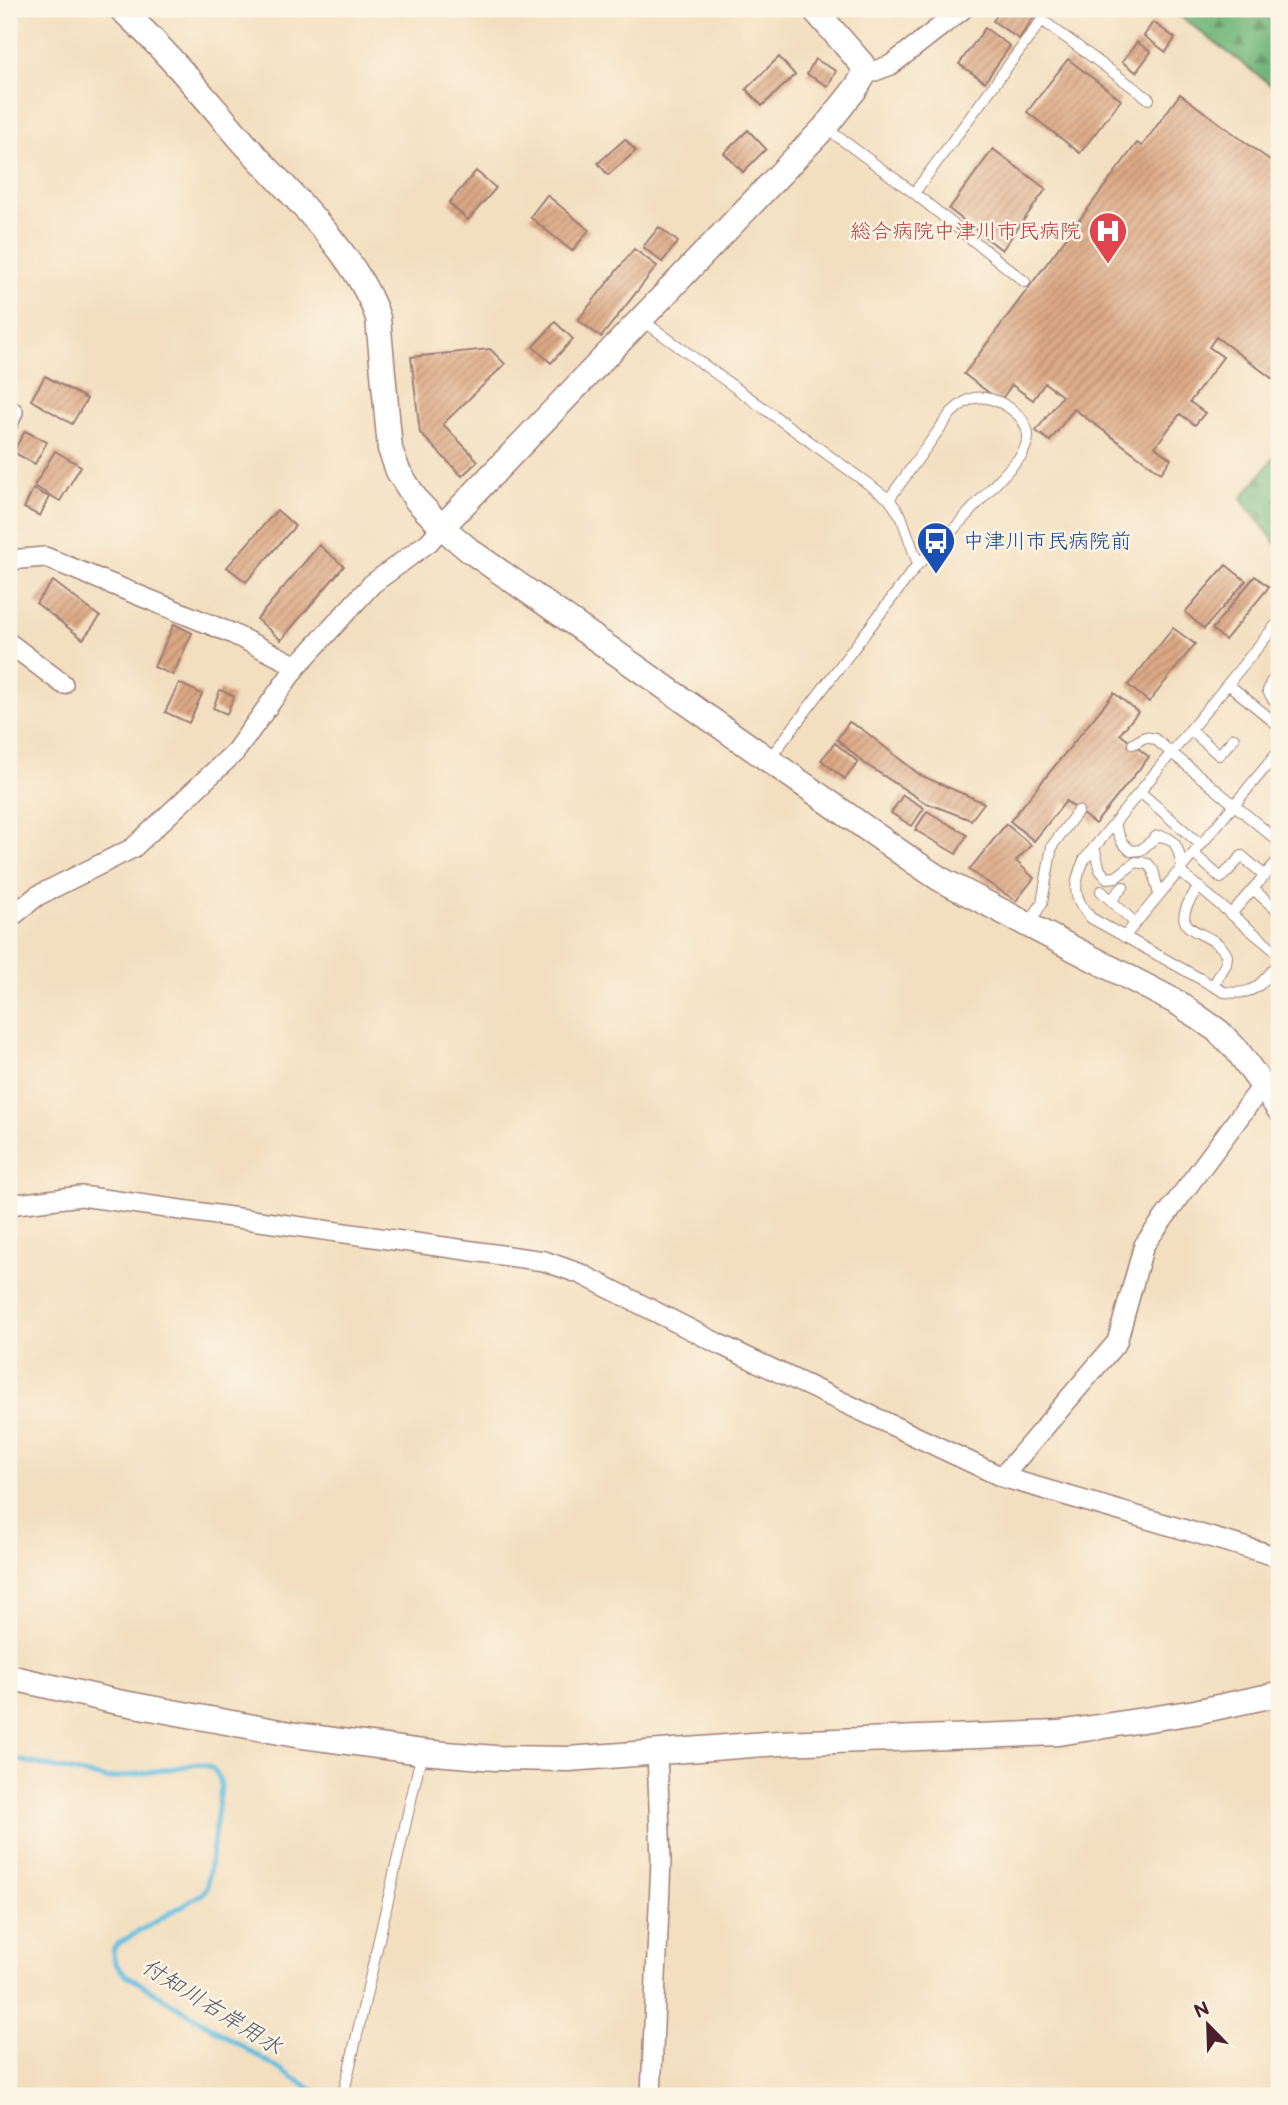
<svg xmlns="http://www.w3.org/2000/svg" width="1288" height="2105" viewBox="0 0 1288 2105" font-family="'Balsamiq Sans','Klee One',sans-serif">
<defs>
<pattern id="forest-firs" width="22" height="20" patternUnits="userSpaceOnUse" patternTransform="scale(1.75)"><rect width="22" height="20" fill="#73b77b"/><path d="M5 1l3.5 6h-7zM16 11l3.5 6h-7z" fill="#609465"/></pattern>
<pattern id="building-hatch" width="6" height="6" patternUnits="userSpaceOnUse" patternTransform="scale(1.75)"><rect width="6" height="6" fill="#dda985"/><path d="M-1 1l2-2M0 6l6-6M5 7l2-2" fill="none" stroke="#b5896d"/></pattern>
</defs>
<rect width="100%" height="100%" fill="#fcf5e5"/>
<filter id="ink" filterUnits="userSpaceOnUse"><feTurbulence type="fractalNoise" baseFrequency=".0143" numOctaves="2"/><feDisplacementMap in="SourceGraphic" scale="14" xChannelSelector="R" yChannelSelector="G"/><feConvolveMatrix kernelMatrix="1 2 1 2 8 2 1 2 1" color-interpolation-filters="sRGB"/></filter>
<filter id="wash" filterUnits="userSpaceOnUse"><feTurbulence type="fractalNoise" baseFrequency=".00686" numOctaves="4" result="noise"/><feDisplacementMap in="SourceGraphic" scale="28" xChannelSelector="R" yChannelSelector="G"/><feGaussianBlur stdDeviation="1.57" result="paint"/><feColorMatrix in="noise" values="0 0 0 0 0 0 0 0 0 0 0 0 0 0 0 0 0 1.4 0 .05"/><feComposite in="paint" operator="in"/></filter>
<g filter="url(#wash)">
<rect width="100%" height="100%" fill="#f3dfc0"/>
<!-- forest -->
<path fill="url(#forest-firs)" stroke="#5e6b53" stroke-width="2" d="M1171,9H1279V91L1173,11Z
M1279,451V547L1241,499Z"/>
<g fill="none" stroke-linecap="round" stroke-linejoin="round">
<!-- stream -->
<path stroke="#63bee1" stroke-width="5" d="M9,1758L108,1779L199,1764C213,1765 220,1774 221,1787L207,1887L202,1894L119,1943L113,1950C113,1964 118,1968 128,1976L323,2096"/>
</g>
<g id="blocks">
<!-- building -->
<path fill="url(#building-hatch)" d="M1001,9H1027L1035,15L1019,39L993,21Z
M1153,22L1175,38L1166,52L1144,36Z
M985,28L1010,46L985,82L959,64Z
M1137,42L1151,52L1136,72L1122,62Z
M779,57L795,75L762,106L746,89Z
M815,59L836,71L828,86L807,74Z
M1068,59L1121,100L1080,153L1027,112Z
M1180,94L1279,167V370L1273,379L1216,337L1209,347L1223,357L1190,402L1205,413L1195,425L1180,414L1155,447L1171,459L1161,473L1074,409L1050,441L1036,431L1062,396L1045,383L1033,400L1012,385L1000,401L964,374L1137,143L1142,146Z
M748,130L766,149L743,172L724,153Z
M625,139L636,151L608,175L598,163Z
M993,149L1046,189L1002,250L949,209Z
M476,171L496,188L468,220L449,203Z
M547,195L589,230L572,251L530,217Z
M659,227L678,242L662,262L643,247Z
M634,249L657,266L601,337L578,320Z
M555,322L573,339L551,363L533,347Z
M490,349L505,364L443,424L478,461L462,476L420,433L411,357Z
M45,376L87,399L72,424L31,400Z
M25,431L47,442L35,464L13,452Z
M55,451L81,466L60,501L34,486Z
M33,489L49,497L40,516L24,508Z
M277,510L295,526L246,582L227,567Z
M319,545L344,566L281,640L257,619Z
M1226,565L1246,581L1204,629L1185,612Z
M1255,576L1269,587L1225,640L1212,629Z
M53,581L100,617L83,639L36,603Z
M174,624L192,633L173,675L154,667Z
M1173,628L1195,644L1149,702L1128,685Z
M179,683L202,694L189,723L165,712Z
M220,690L234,696L227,714L213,708Z
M1114,693L1138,712L1120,734L1149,757L1095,824L1066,801L1034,841L1010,821Z
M849,722L862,729L920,775L984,803L971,820L924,802L864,763L837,739Z
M835,743L858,762L845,779L821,760Z
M903,795L924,808L912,826L891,813Z
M927,811L967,835L956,854L915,830Z
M1006,824L1031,845L1016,861L1034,878L1016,901L969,870Z"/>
</g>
</g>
<g filter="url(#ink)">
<use href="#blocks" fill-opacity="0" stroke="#9e7f76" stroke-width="2"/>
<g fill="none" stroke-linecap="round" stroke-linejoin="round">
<!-- service casing -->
<g stroke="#9e7f76" stroke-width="12">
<path id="service" d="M826,128L914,193L1025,282
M914,193L1042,20L1149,99
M642,320L889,499L901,516L918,564
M1279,626H1275L1084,860C1073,885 1072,897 1091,918L1224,992C1256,996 1261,984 1279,962
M1279,678L1271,682L1268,691L1273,699L1279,701
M1228,684L1279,726
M1191,730L1219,755L1234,738
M1133,744L1145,737L1155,739L1279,842
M770,758L918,564L939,545L1022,455C1024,449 1029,441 1028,435C1026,413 994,394 974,398C965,400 958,407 951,413L889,499
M1140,792L1201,845
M1114,824L1122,842L1131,851L1141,850L1157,836C1177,836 1179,851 1182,868
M1094,847L1100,870L1107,878L1116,877L1136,862L1148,864L1153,870L1159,895
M1194,854L1221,878L1242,856L1265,876
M1270,869L1279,877
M1179,871L1279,954
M1199,887C1158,940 1214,925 1227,956L1226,964L1213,986
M1253,889L1279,912
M1101,891L1135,923
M1111,900L1123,887
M1231,914L1279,859
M1029,924L1042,903L1052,846L1078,811
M1124,937L1279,751
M343,2096L422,1752"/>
</g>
<!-- minor casing -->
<g stroke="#9e7f76" stroke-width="22">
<path id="minor" d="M864,75L891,65L963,9
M9,421L13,412
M9,560L45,557L231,633L297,666
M9,643L63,684
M9,919L37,896L133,848L235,752L297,666L372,584L429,542L442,527
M9,1205L81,1196L544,1261L581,1274L719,1344L1002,1477L1279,1557
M1002,1477L1117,1342L1144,1245L1263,1085
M651,2096L661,1860L657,1752"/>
</g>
<!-- tertiary casing -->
<g stroke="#9e7f76" stroke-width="27">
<path id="tertiary" d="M121,9C166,50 205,98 245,144C290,194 357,254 378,318L390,449L398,471L417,501L442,527L469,550L910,859L940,879L1178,1003L1218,1031L1237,1050L1279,1109
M442,527L825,127L856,88L864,75L862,64L814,9
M9,1677L113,1701L296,1735L422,1752L495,1758L569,1759L779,1743L1059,1733L1195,1712L1279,1694"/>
</g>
<!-- service -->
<use href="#service" stroke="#fff" stroke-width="10"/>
<!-- minor -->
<use href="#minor" stroke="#fff" stroke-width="19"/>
<!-- tertiary -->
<use href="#tertiary" stroke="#fff" stroke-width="24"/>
</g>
</g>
<!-- icons -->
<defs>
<g id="hospital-pin" transform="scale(2.0125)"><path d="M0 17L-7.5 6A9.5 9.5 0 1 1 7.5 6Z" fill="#e0444e" stroke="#fcf5e5"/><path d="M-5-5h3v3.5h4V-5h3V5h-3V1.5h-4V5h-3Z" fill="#fff"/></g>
<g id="bus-pin" transform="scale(2.0125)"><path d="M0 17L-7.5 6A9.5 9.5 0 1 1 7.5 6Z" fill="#1a4fb4" stroke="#fcf5e5"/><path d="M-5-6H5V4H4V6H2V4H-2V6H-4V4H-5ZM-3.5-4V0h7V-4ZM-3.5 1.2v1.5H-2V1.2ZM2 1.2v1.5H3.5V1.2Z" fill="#fff"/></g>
</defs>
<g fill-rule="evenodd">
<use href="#hospital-pin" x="1108" y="231"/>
<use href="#bus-pin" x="936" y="541"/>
</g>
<g text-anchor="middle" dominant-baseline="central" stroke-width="5" stroke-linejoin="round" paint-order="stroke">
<!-- health labels -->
<g font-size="21" fill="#be3a42" stroke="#fcf5e5" text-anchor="end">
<text x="1081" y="231">総合病院中津川市民病院</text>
</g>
<!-- transit labels -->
<g font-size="21" fill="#164399" stroke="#fcf5e5" text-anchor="start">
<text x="963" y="541">中津川市民病院前</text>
</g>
<!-- water labels -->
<g font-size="23" font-style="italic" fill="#53576b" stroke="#fcf5e5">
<text transform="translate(212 2007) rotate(32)">付知川右岸用水</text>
</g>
</g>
<!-- margin -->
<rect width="1288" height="2105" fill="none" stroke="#fcf5e5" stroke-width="35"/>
<!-- north arrow -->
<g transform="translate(1208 2025) rotate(337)" stroke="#fcf5e5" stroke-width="5" paint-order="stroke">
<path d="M0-5L12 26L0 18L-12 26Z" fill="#4a1f2b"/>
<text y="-10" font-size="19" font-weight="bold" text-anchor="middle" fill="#4a1f2b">N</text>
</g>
</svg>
